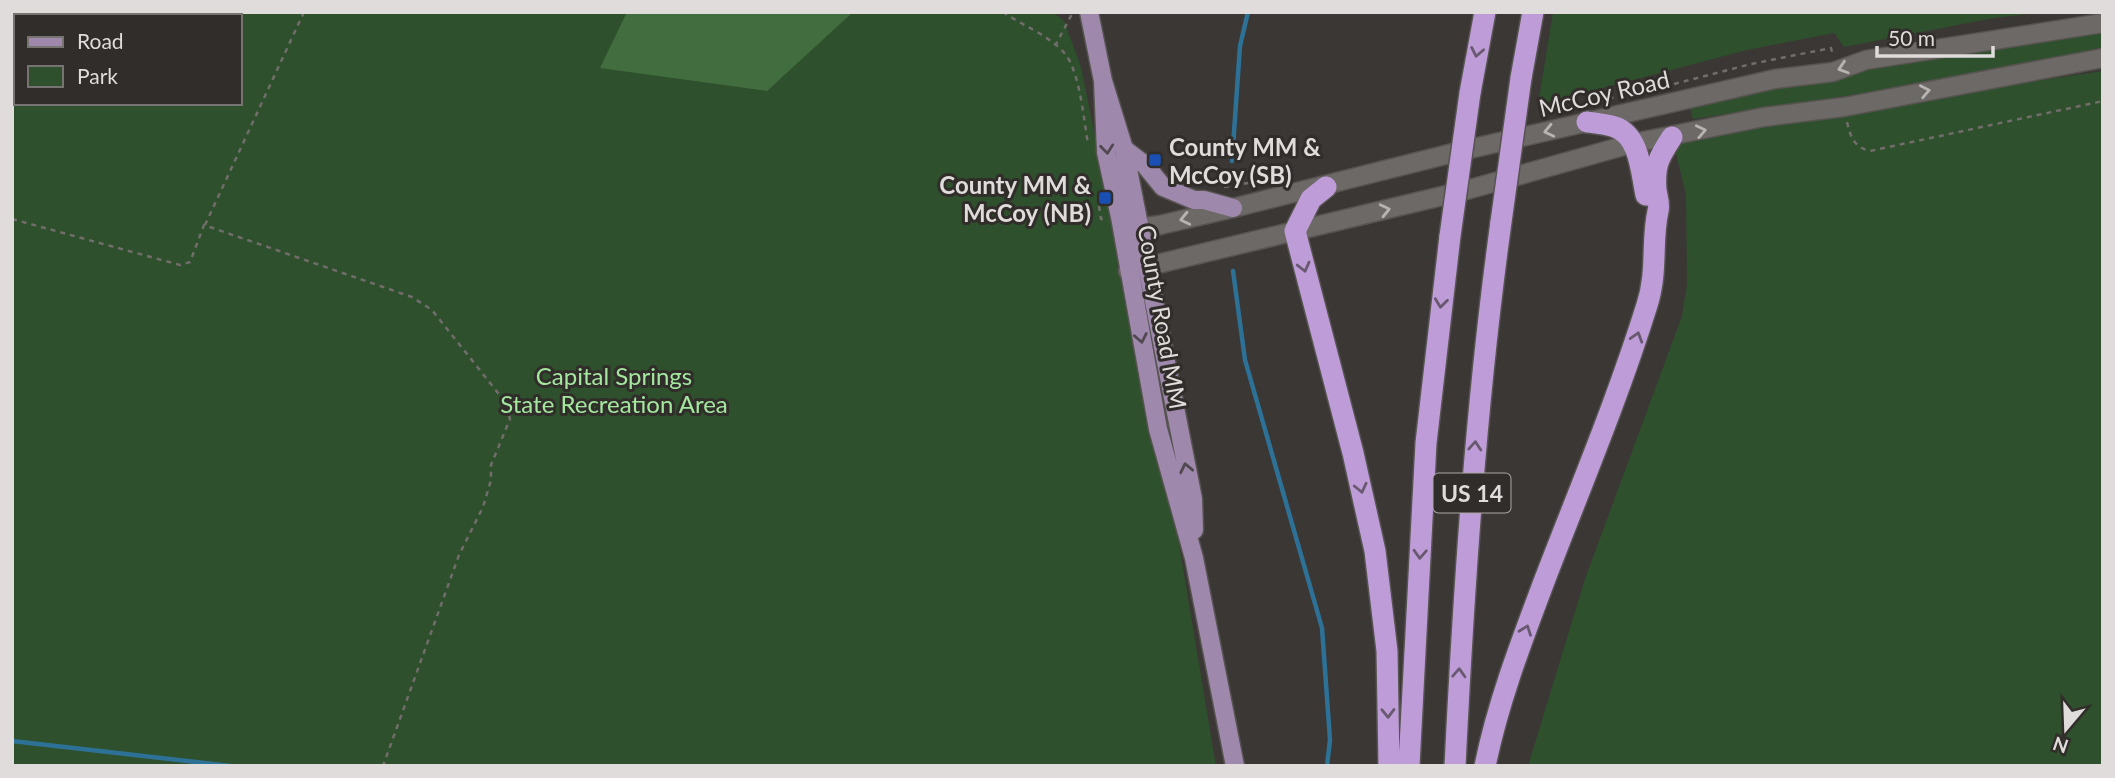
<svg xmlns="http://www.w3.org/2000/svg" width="2115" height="778" viewBox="0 0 2115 778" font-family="Lato,sans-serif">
<rect width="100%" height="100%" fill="#3a3735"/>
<!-- green -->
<path fill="#2f502c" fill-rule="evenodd" d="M12,12L1054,13L1064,21L1081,67L1138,348L1172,502L1216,766H12ZM16,16H240V103H16Z
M1553,12H2046L1994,18L1844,47L1834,33L1747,50L1538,105Z
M2103,24V49L1950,80L1693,119L1688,98Z
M2103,71V766H1528L1585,579L1682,316L1687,284L1686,195L1674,145L1681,140L1955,93Z"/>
<!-- forest -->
<path fill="#426e3f" d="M627,12H853L767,91L600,68Z"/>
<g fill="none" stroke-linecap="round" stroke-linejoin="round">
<!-- stream -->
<path stroke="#2e7196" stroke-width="4.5" d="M1232,161L1240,46L1248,12
M1233,271L1245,360L1322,628L1330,740L1327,766
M12,741L231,766"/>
<!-- minor casing -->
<g stroke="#565351" stroke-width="21">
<path id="minor" d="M1125,230L1160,225L1233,208L1461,151L1775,79L1833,72L1866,60L2103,23
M1128,271L1463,191L1634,143L1764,117L1844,107L2103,58"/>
</g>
<!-- major casing -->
<g stroke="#565351" stroke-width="21">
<path id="major" d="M1089,12L1103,81L1124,149L1193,499L1194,530
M1103,81L1106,152L1120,217L1158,429L1194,558L1235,766
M1124,149L1145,165L1163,187L1194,200H1204L1233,208"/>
</g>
<!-- highway casing -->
<g stroke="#565351" stroke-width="24">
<path id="highway" d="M1521,78L1533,12
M1470,93L1485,12
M1587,122C1596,123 1606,124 1615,127C1640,136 1641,172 1646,195
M1326,187L1311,199L1295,231L1353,453L1375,551L1387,651L1389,766
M1409,766L1426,443L1450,236
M1455,766C1464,584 1476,403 1501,222
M1485,766C1498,702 1522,640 1545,579C1580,488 1618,398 1647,305C1658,271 1651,242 1658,211C1660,205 1657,197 1656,190C1654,165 1659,157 1672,137"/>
</g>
<!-- path -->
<path stroke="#706d6b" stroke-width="2.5" stroke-dasharray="5 5" stroke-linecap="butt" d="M1003,12C1023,26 1051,36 1066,55C1080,74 1084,121 1088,144
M1055,46L1073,12
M1674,84L1751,64L1831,48L1833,56
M1589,103L1647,90
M1541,114L1579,105
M1847,122C1851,138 1854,147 1870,151L2103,101
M1224,187L1273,179
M1099,206L1101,219H1105
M12,219L180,265L190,262L204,225L412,297L432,310L506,403L510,419L491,465V480L483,507L459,555L383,766
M205,225L304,12"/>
<!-- minor -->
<use href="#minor" stroke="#6d6967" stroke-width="18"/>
<!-- major -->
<use href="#major" stroke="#9e88ab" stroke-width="18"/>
<!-- highway -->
<use href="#highway" stroke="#be9cd8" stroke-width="21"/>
<!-- highway-bridge casing -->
<g stroke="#565351" stroke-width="24" stroke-linecap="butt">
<path id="highway-bridge" d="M1501,222L1521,78
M1450,236L1470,93"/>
</g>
<!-- highway-bridge -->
<use href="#highway-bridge" stroke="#be9cd8" stroke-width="21"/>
</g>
<!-- one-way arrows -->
<defs><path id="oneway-chevron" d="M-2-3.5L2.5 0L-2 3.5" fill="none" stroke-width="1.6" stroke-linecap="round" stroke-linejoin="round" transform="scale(1.75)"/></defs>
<g stroke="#695970">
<use href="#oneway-chevron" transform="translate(1477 52) rotate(101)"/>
<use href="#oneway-chevron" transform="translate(1304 267) rotate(76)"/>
<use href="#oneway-chevron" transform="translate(1441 303) rotate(97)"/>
<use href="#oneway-chevron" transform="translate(1637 337) rotate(-73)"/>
<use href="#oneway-chevron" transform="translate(1475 446) rotate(-86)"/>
<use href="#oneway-chevron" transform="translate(1361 488) rotate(77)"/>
<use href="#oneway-chevron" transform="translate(1420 554) rotate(93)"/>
<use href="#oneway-chevron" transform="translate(1526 630) rotate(-70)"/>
<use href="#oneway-chevron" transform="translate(1459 673) rotate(-87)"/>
<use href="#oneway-chevron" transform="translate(1388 713) rotate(89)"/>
</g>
<g stroke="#b7b4b2">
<use href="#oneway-chevron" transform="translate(1843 68) rotate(162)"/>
<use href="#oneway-chevron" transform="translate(1925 91) rotate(-11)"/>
<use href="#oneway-chevron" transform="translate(1549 131) rotate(167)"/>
<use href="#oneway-chevron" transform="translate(1701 131) rotate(-12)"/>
<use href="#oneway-chevron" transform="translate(1385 210) rotate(-13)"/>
<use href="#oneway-chevron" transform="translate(1185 219) rotate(167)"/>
</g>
<g stroke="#514851">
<use href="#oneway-chevron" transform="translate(1107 149) rotate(84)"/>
<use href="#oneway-chevron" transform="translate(1141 338) rotate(79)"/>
<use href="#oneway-chevron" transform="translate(1186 468) rotate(-102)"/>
</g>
<!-- markers -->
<g fill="#1a4fb4" stroke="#302d2a" stroke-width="2.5">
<rect x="1148" y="153" width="14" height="14" rx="3.5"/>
<rect x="1098" y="191" width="14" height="14" rx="3.5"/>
</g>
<g text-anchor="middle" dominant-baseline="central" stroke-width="6" stroke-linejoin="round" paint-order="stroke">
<!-- shield labels -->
<rect fill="#302d2a" stroke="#aaa8a6" stroke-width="2" x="1433.5" y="473.5" width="77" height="39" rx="5"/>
<g font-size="23" font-weight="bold" fill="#dfdcdb">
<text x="1472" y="493">US 14</text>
</g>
<!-- street labels -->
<g font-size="24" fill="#dfdcdb" stroke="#302d2a">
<text transform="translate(1604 93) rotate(-13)">McCoy Road</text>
<text transform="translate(1163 317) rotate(80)">County Road MM</text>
</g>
<!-- poi labels -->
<g font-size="24" font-weight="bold" fill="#dfdcdb" stroke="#302d2a" text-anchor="start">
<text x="1169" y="146">County MM &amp;<tspan x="1169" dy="28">McCoy (SB)</tspan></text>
<text x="1091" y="184" text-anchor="end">County MM &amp;<tspan x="1091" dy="28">McCoy (NB)</tspan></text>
</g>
<!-- park labels -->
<g font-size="24" fill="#a3e69e" stroke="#302d2a">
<text x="614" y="375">Capital Springs<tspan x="614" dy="28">State Recreation Area</tspan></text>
</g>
</g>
<!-- border -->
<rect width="2115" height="778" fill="none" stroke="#dfdcdb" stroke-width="28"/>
<!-- legend -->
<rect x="14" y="14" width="228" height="91" fill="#302d2a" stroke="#767371" stroke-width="2"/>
<rect x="28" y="37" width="35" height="10" fill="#9e88ab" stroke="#767371" stroke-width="2"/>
<text x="77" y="49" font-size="21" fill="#dfdcdb">Road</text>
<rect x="28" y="66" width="35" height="21" fill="#2f502c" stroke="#767371" stroke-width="2"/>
<text x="77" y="84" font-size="21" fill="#dfdcdb">Park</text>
<!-- north arrow -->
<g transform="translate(2066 729) rotate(199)" stroke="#302d2a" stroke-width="5" paint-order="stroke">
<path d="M0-5L12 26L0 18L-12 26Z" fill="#dfdcdb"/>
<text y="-10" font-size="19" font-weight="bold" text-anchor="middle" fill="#dfdcdb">N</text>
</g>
<!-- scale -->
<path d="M1877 46v10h116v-10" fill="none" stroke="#dfdcdb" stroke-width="3.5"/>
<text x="1888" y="46" font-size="21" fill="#dfdcdb" stroke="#302d2a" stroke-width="5" paint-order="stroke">50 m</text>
</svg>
